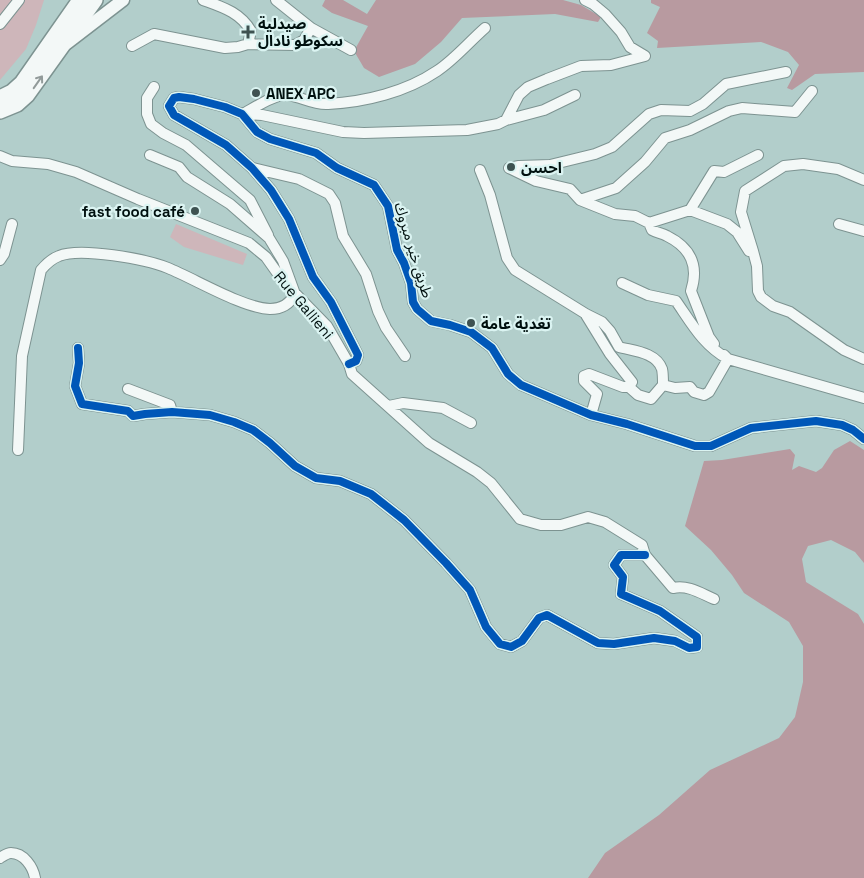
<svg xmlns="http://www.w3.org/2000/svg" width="864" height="878" viewBox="0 0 864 878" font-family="'Space Grotesk','Noto Sans Arabic',sans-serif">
<rect width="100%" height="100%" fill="#b2cecb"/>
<!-- green -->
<path fill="#ceb6ba" d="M0,0H44L36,25L26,49L0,80Z
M176,224L247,254L243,265L184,247L170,237Z"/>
<!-- forest -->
<path fill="#b89aa0" d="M325,0H343L367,14L376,0H563L581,5L601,17L598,22L555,14L462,18L441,42L415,64L379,77L364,68L354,51L368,26L332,13L322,6Z
M651,0H864V72L815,74L792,90L787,88L799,65L788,52L761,42L657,48L658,41L647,33L660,7L651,3Z
M850,441L864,450V563L855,552L831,540L808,546L802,559L806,582L858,614L864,624V878H588L605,853L659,815L710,770L779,738L795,717L803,682V646L789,622L744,593L732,575L711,550L685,526L704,461L722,460L790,449L795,455L792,470L799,466L816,472L822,468L834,450Z"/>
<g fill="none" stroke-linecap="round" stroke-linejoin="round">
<!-- minor casing -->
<g stroke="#7d9391" stroke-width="12">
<path id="minor" d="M276,0L311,28L351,50
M0,24L19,0
M248,44L295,45L304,40L311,28
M132,46L154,34L225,48L238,47L248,44L251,31C240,12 222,7 203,0
M154,87L147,98V114L151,124L163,133L186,145L250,200L268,235
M242,114L262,115L343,132L364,133L467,130L498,124L506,120L519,95L528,87L547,79L581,66L611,65L645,56L630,47L621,32L605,14L593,4L585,0
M243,114C254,108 276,93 288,95C302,97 313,105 328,104C365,102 406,92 437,71C454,60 469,42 485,28
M506,120L544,110L575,95
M0,156L12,161L48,164L76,172L138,199L249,243L266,257L283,281L327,326L349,364L352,374L429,443L477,472L491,483L520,519L541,525H561L588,517L605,522L642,545L645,555L673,588C689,585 700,593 714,599
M253,168L299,179L329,194L335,203L343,236L366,274L378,311L386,328L405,356
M509,168L519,166L550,165L595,154L612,147L649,114L661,110L690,111L703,104L726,84L786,72
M509,168L536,181L570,189L580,200L615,214L635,216L649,223L690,210L714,171L724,172L758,155
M480,170L490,195L507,258L515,270L586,314L602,322L610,331L619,347C633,351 656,352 662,369C663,373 663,380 663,385L675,388L690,387L694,392L704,395L709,392L728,359C703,345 692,324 676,301L648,295L622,283
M864,180L838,169L803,164L784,166L745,191L741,212L753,251L757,266L758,291L761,297L773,306L790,312L844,350L864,359
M580,200L616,188L645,162L665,138L690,130L729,111L742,108L795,112L812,91
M690,210L727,224L737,232L749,251
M649,223L652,230C657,233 662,233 667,236C691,248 699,266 691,291L709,337L714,344
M839,224L864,231
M0,260L4,254L12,224
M586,315L610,354L632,382L629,387H623L589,374L584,376V381L597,394L591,415
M78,348L79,363L75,386L82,404L128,411L133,416L145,414L172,412L210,415L234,422L253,430L270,443L295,466L316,478L340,481L371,494L404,520L446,563L470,590L486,627L500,644L511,647L522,641L539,618L547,615L598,643L614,644L654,638L675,641L689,648L697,647V637L660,611L621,594L623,577L614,565L621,555H645
M724,355L728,359L864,398
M349,364L356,361L358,355L331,302L313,277L289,219L271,190L252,168L226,145L174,115L169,106L174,98L179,97L194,99L225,107L242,114L257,132L270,139L316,153L337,168L374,185L388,206L397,250L404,263L411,283L413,302L417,309L431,321L450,325L471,332L492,348L508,374L521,385L591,415L627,424L695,446H711L751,428L816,421L842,425L853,430L864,439
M629,387L638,395L651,399L663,385
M128,389L170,405L172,412
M389,406L403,403L443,408L471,423
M18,450L22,356L41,270C46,264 51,259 59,256C80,247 146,259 168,268C195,279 243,308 270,309C282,309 290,304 295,294L283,261L269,238L230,204L187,177L179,167L150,155
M0,858C3,856 7,853 11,853C24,853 33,867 35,878"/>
</g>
<!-- major casing -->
<g stroke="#7d9391" stroke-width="15">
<path id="major" d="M67,43L123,0"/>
</g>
<!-- highway casing -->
<g stroke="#7d9391" stroke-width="18">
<path id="highway" d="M0,98L12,92L22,83L80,0
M0,111L17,104L27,95L95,0"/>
</g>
<!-- minor -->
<use href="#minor" stroke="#f3f8f7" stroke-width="10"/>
<!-- major -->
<use href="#major" stroke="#f3f8f7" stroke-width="12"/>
<!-- highway -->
<use href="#highway" stroke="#f3f8f7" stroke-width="15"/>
<!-- cycleway casing -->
<g stroke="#dbf4f2" stroke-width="11">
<path id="cycleway" d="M78,348L79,363L75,386L82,404L128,411L133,416L145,414L172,412L210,415L234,422L253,430L270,443L295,466L316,478L340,481L371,494L404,520L446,563L470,590L486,627L500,644L511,647L522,641L539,618L547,615L598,643L614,644L654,638L675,641L689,648L697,647V637L660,611L621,594L623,577L614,565L621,555H645
M349,364L356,361L358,355L331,302L313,277L289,219L271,190L252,168L226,145L174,115L169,106L174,98L179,97L194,99L225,107L242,114L257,132L270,139L316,153L337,168L374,185L388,206L397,250L404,263L411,283L413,302L417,309L431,321L450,325L471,332L492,348L508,374L521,385L591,415L627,424L695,446H711L751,428L816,421L842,425L853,430L864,439"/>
</g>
<!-- cycleway -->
<use href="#cycleway" stroke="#0057b8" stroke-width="8"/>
</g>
<!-- one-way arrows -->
<defs><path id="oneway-shaft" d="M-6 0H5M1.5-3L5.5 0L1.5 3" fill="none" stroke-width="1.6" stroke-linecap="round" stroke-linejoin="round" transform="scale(1.25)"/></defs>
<use stroke="#929b9a" href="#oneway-shaft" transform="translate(38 82) rotate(-55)"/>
<!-- markers -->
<g fill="#3e5251" stroke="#dbf4f2" stroke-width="2">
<path d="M245.5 24.5h5v5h5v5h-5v5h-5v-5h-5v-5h5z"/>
<circle cx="256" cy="93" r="5"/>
<circle cx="511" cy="167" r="5"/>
<circle cx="195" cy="211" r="5"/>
<circle cx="471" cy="323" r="5"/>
</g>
<g text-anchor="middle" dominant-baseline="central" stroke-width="4.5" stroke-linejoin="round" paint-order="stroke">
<!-- poi labels -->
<g font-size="15" font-weight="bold" fill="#00100f" stroke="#dbf4f2" text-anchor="start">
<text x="258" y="23">صيدلية<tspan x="258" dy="17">سكوطو نادال</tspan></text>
<text x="266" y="93">ANEX APC</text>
<text x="521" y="167">احسن</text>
<text x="185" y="211" text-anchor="end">fast food café</text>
<text x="481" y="323">تغدية عامة</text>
</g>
<!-- street labels -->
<g font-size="15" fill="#00100f" stroke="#dbf4f2">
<text transform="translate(414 250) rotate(73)">طريق خير مبروك</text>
<text transform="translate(304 305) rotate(50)">Rue Gallieni</text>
</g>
</g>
</svg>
